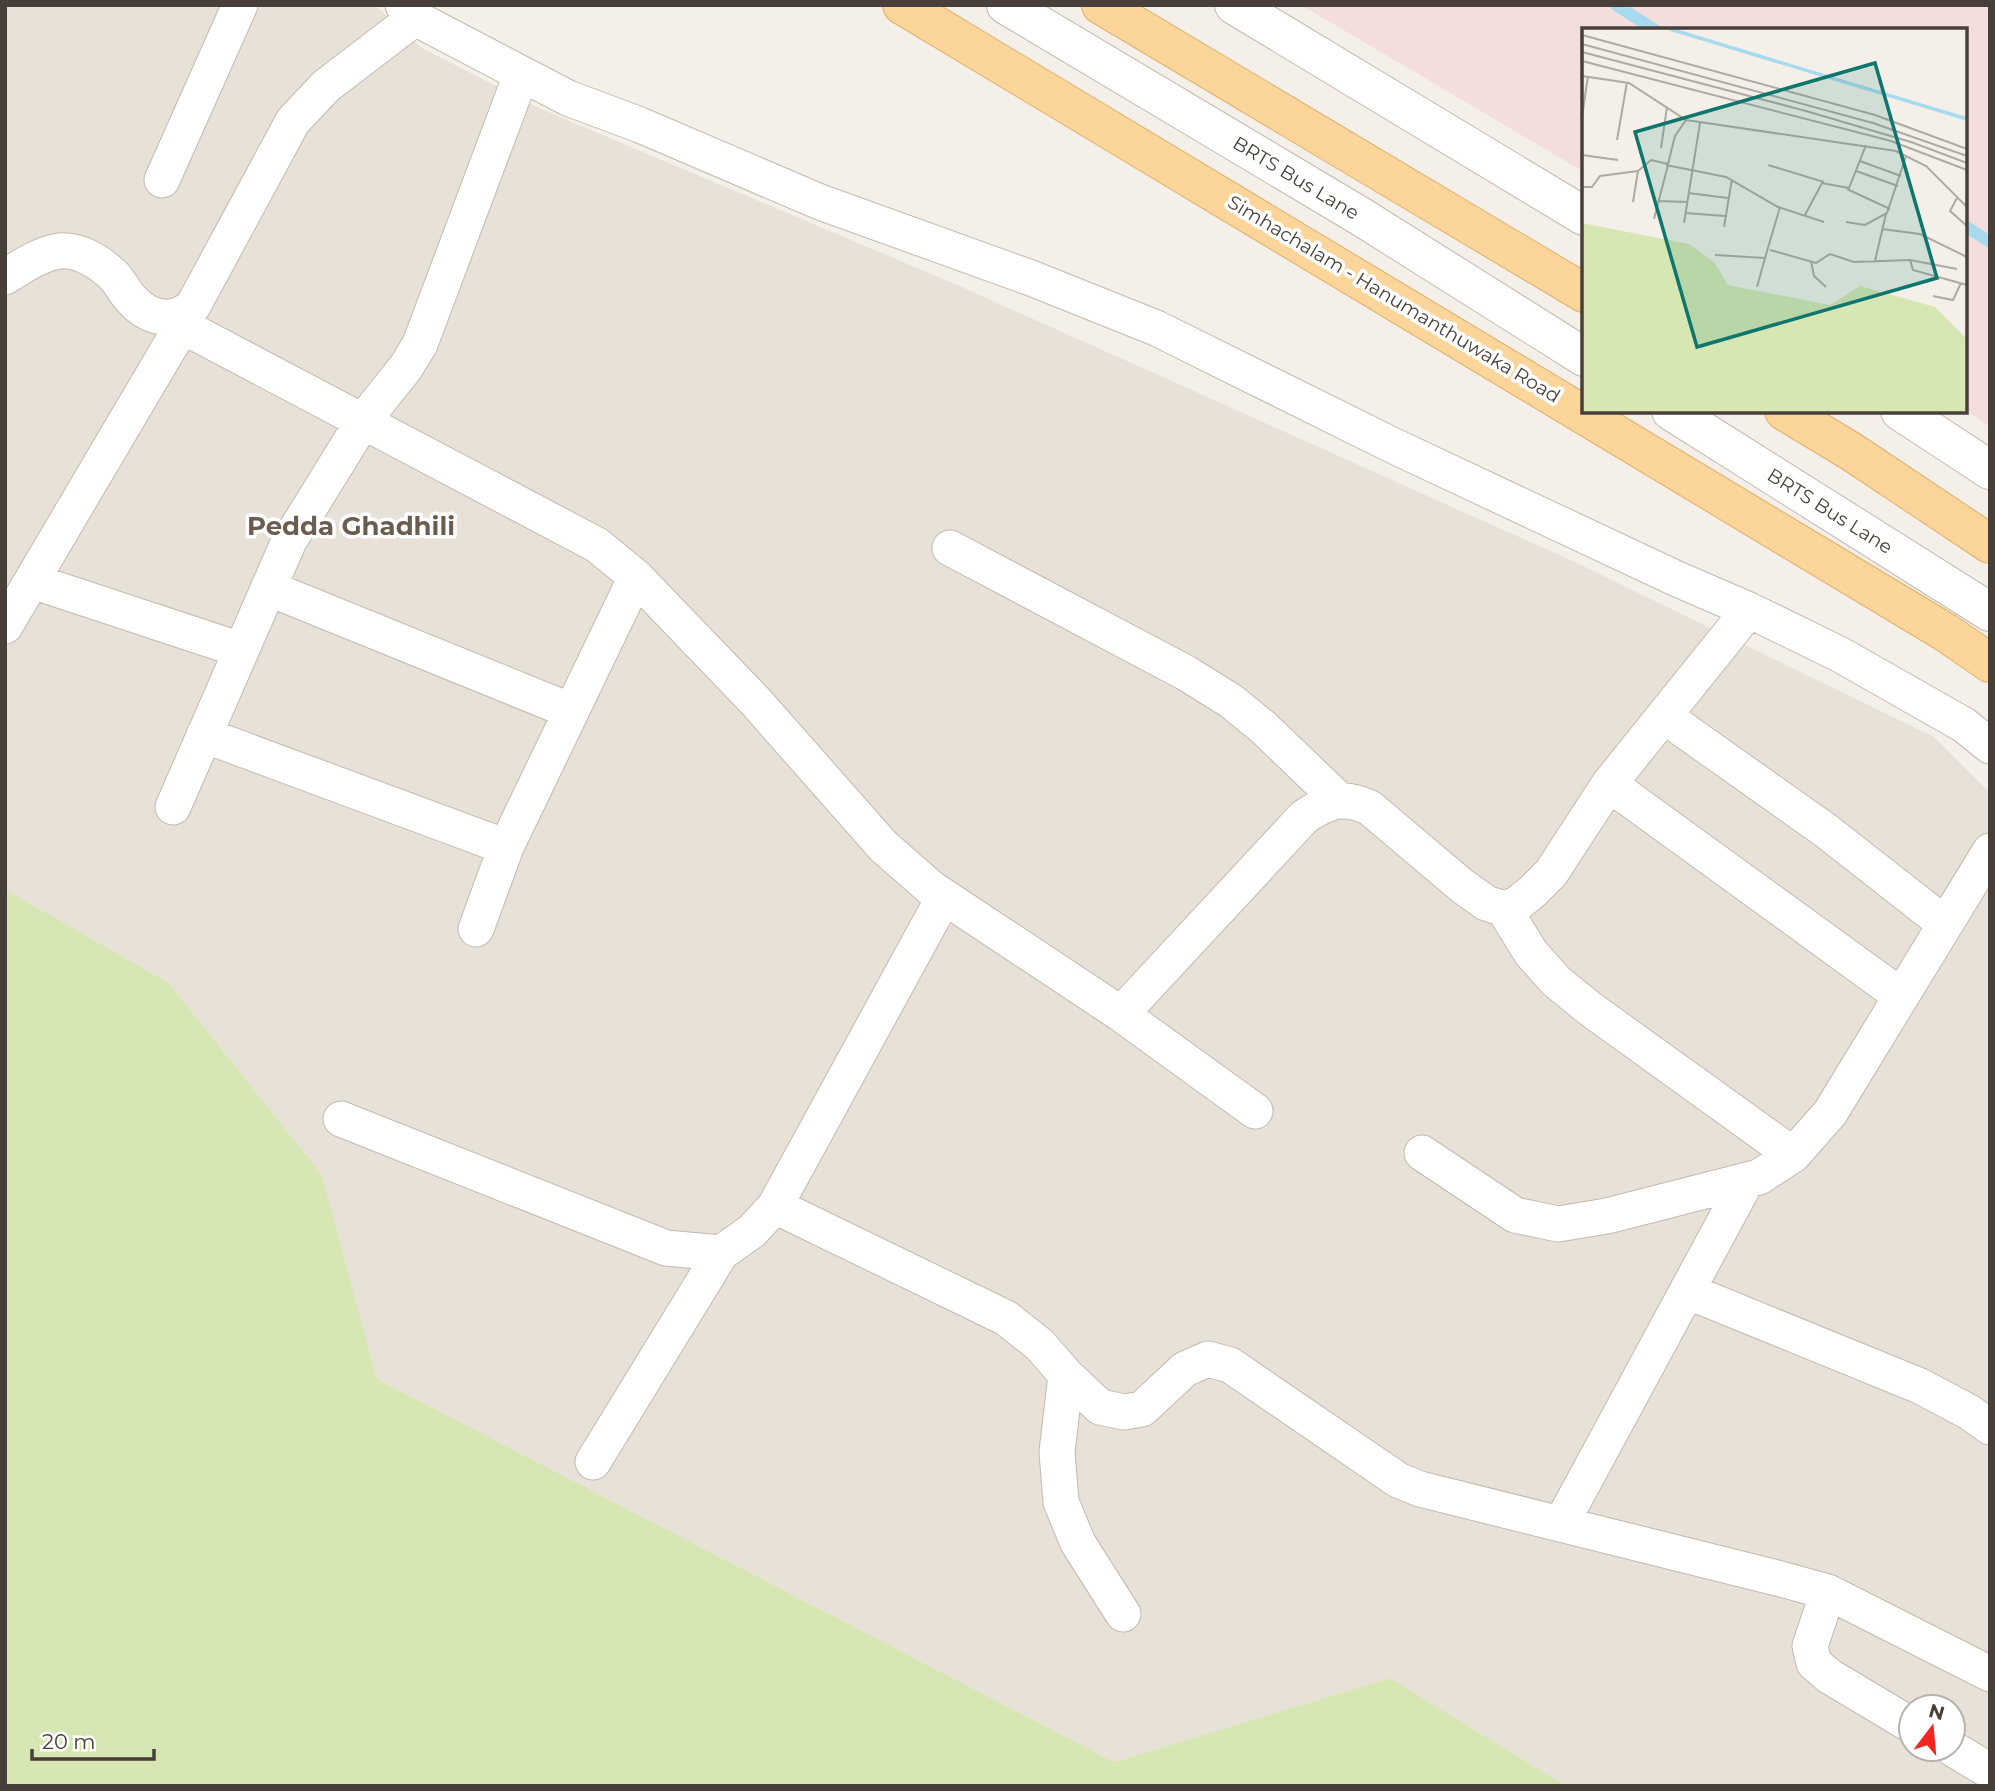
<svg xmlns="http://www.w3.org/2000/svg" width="1995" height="1791" viewBox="0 0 1995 1791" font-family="Montserrat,sans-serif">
<rect width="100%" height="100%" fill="#f4f0e9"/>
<!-- residential -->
<path fill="#e8e1d7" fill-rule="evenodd" d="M5,5H375L422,48L539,108L962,287L1577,563L1934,737L1990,793V1786H1566L1390,1678L1114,1762L377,1379L322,1175L169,983L5,889ZM1911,1707H1953V1749H1911Z"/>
<!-- medical -->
<path fill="#f4dedd" d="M1301,5H1990V427L1965,410V30H1584V172Z"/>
<!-- green -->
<path fill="#d6e7b3" d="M5,889L169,983L322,1175L377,1379L1114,1762L1390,1678L1566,1786H5Z"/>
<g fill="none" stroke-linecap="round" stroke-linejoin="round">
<!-- stream -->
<path stroke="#a8daef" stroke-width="12" d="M1616,5L1655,30
M1965,226L1990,242"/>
<!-- minor casing -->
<g stroke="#c3b9af" stroke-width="37">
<path id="minor" d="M403,5L415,18L568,98L640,125L820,202L1031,278L1156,328L1394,446L1675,578L1749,610L1839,654L1964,725L1990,746
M162,180L240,5
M5,277C21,267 40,254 59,251C78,249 98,261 112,274C120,281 124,292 132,300C150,319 173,324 193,306L293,121L326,86L415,18
M167,318L597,545L636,577L757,703L883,846L931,888L1121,1014L1255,1111
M950,548L1186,673L1231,701L1264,728L1340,801
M32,581L241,650
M268,588L571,711
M5,626L182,326
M1664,716L1825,830L1945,924
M204,735L506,847
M1609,784L1901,996
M173,807L289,541L363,421L406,367L420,344L521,75
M1504,909L1531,953L1556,981L1589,1008L1793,1155
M476,929L506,847L636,577
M1121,1014L1304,817C1328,801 1343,795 1370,808L1461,885L1486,903L1504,909L1517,904L1533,891L1551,873L1609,784L1749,610
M341,1119L666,1248L721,1253L752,1231L775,1206L944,897
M1422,1153L1515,1215L1558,1224L1607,1216L1759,1177L1793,1155L1830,1113L1990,851
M775,1206L1006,1318L1040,1345L1066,1375L1100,1407L1124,1412L1142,1409L1185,1369L1208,1359L1230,1365L1398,1480L1420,1489L1781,1579L1828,1592L1990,1674
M1687,1291L1920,1386L1969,1412L1990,1427
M1066,1375L1057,1452L1061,1502L1078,1543L1123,1614
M593,1462L721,1253
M1561,1524L1747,1180
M1828,1592L1810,1646L1814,1663L1829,1676L1911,1725
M1953,1749L1990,1771"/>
</g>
<!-- tertiary casing -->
<g stroke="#c3b9af" stroke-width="40">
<path id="tertiary" d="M1006,5L1360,216L1584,357
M1234,5L1584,216
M1671,411L1990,612
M1900,411L1990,470"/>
</g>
<!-- primary casing -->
<g stroke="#e1af6a" stroke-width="40">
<path id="primary" d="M902,5L1945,632L1990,663
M1101,5L1584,293
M1784,411L1852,452L1990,544"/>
</g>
<!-- minor -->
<use href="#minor" stroke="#fff" stroke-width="35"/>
<!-- tertiary -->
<use href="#tertiary" stroke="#fff" stroke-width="38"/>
<!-- primary -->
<use href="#primary" stroke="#fcd59b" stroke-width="38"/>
</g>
<g text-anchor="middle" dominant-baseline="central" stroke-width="7" stroke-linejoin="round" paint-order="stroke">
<!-- street labels -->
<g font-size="19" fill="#484038" stroke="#fff">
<text transform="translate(1296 178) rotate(31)">BRTS Bus Lane</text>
<text transform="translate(1394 299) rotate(31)">Simhachalam - Hanumanthuwaka Road</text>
<text transform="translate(1830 511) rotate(32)">BRTS Bus Lane</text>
</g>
<!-- district labels -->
<g font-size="26" font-weight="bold" fill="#6a5c4f" stroke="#fff">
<text x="351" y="526">Pedda Ghadhili</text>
</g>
</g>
<!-- overview -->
<g transform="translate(1582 28)">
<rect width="385" height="385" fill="#f4f0e9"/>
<path d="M0,195L107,216L132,234L146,257L248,277L278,258L353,279L385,311V384H0Z" fill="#d6e7b3"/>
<path fill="none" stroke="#a8daef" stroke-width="3.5" d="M88,1L385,91"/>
<path fill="none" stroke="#afaaa2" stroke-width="2" d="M0,7L293,87L385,121M0,16L291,95L385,128M0,24L224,83L329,114L385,135M0,33L309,113L385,142M0,48L47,55L104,92L314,123L344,138L385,179M0,89L6,48M35,112L45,54M79,120L85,79M0,127L36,132M278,133L319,148M84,137L144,149L196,179L242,194M186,137L242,154M274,143L316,158M0,159H10L18,148L56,143L69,132L86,136L93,108L104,92M265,161L308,181M106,165L146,170M375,170L368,183L385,198M77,173L105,174M51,174L56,143M103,185L143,188M223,187L240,155L267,160L284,117M72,191L86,137M264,194L283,197L305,185L324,128M102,195L118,95M142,199L150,151M300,201L338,206L385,229M188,222L234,235L248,226L272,234L328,232L375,241M133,227L183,230L198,179M328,232L331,242L385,257M229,233L232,248L244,259M293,233L304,186M175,259L183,230M351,268L371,272L379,255"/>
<path fill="#0f766e" fill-opacity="0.15" stroke="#0f766e" stroke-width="3.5" d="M293,35L355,250L115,319L53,104Z"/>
<rect width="385" height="385" fill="none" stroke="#484038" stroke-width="3.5"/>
</g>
<!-- border -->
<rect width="1995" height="1791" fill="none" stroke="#484038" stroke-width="14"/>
<!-- north arrow -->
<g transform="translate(1932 1728) rotate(16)"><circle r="33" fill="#ffffff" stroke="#b6b3af" stroke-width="2"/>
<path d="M0-5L12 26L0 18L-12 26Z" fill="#f42720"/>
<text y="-10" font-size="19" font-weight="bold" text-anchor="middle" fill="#484038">N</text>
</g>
<!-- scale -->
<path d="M32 1749v10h122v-10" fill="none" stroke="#484038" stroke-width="3.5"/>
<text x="42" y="1749" font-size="21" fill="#484038" stroke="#ffffff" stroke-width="5" paint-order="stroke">20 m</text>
</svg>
